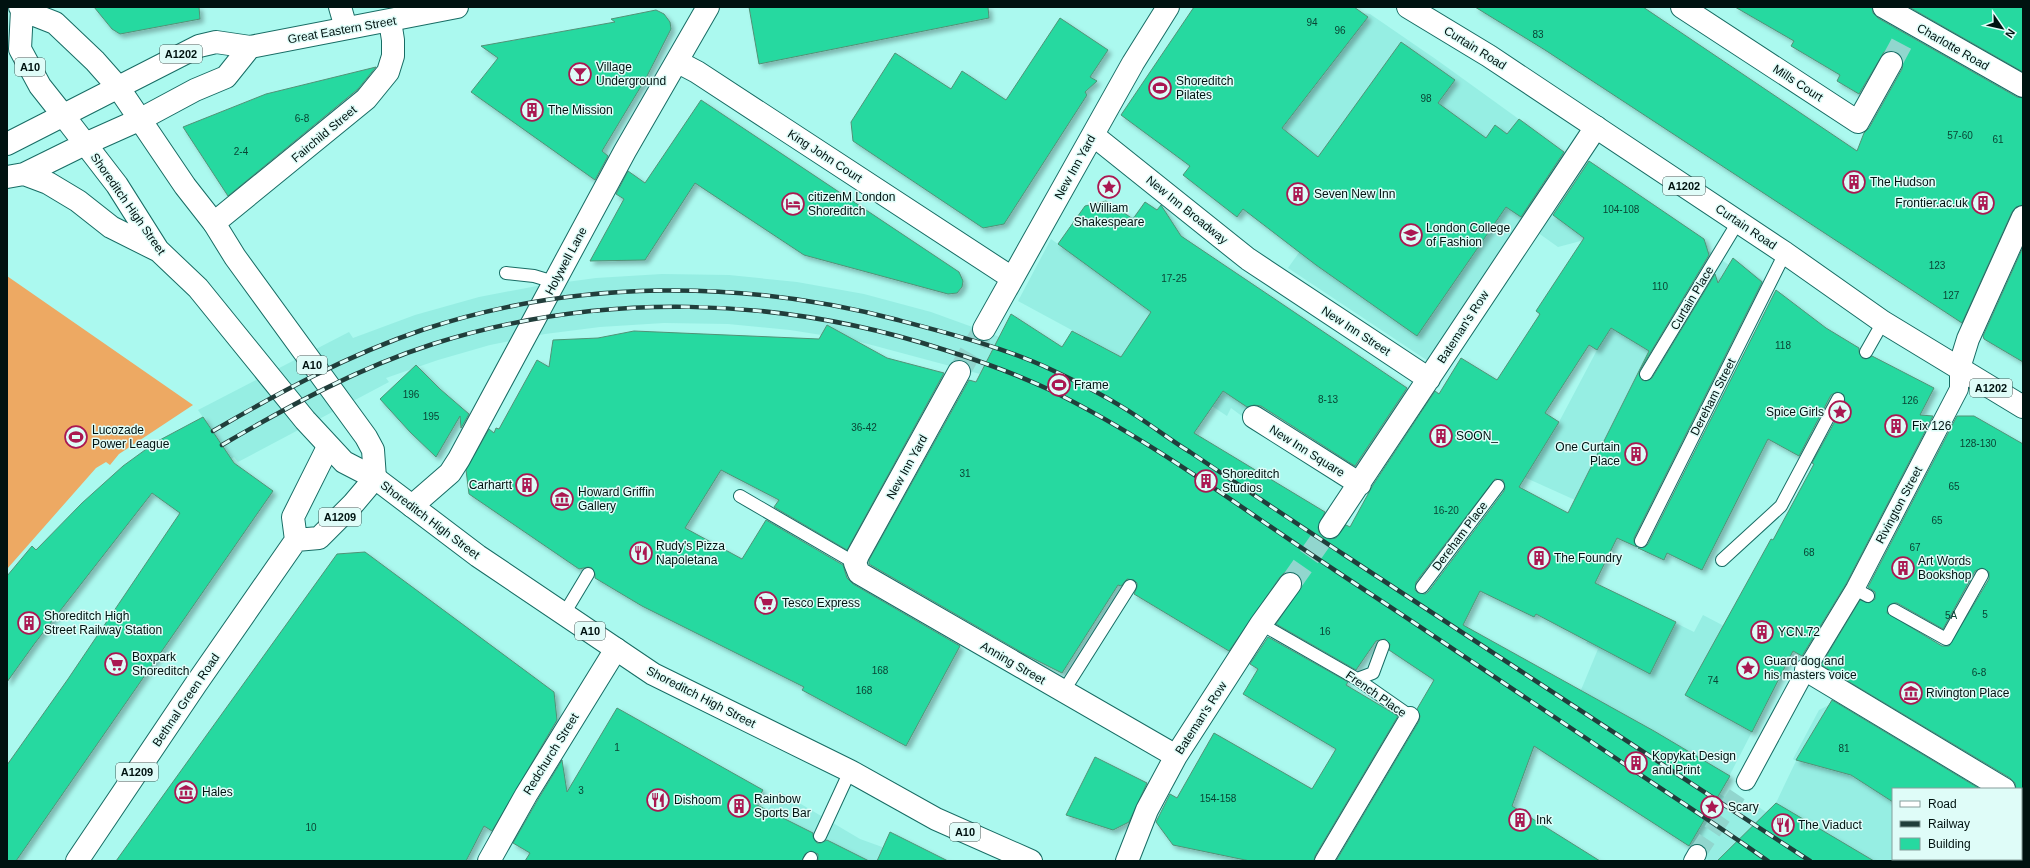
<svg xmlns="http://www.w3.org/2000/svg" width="2030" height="868" viewBox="0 0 2030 868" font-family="Arial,sans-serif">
<defs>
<filter id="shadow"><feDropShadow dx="3.5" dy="3.5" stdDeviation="2" flood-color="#0004"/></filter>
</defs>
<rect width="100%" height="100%" fill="#abf9ef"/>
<!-- built -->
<path fill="#96eee3" d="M1194,7H1354L1363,13L1370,14L1437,60L1567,154L1428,361L1288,268L1352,178L1314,174L1282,128L1327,71L1286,39L1220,36L1189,14Z
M1585,159L1704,239L1708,248L1707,250L1729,265L1733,258L1764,282L1722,359L1575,500L1524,477L1533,465L1527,467L1492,468L1392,520L1364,501L1435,391L1439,393L1461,358L1559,422L1597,350L1592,238L1558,247L1537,232Z
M1106,201L1132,218L1145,202L1171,220L1181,236L1409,389L1355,470L1274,415L1262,431L1231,408L1227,416L1212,406L1018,301L1051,239L1058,244L1085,206Z
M662,274L729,275L797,282L864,294L931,312L1000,337L980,374L853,340L790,330L728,324L664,323L600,327L545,334L490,345L438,360L386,378L389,382L238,462L234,457L231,459L198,410L349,332L353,338L415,315L479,297L537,286L596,278Z
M1613,592L1694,632L1703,615L1789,660L1720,794L1752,813L1757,806L1766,812L1776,803L1784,786L1796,761L1793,759L1819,710L1831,704L1838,705L1974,784L1979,789H1893V859H2001L2000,861H1709L1689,846L1541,751L1581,690L1598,649L1586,643Z
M779,791L860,839L921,861H738Z"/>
<!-- pitch -->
<path fill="#eda963" d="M7,276L193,405L119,454L110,465L106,462L96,468L7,569Z"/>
<!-- building -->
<path fill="#26d9a0" stroke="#529277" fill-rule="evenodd" filter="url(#shadow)" d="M94,7H199L200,19L120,34L112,29Z
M749,7H988L989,18L759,64Z
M1194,7H1354L1368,17L1282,128L1318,157L1401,42L1455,80L1438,103L1486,138L1495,125L1507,134L1519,119L1564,152L1521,217L1506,207L1417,336L1316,265L1243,209L1237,217L1183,175L1190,166L1121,115Z
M1475,7H1643L1857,151L1864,133L1869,128L1902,69L1903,62L1902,56L1897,52L1891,51L1884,52L1859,94L1837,81L1840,75L1791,46L1794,41L1735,7H1872L1873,13L1878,18L2017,97L2023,98V205L2016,207L2012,212L1962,323L1545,50Z
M1909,7H2023V72Z
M656,10L664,14L670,22L671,29L646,78L602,151L608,156L595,180L471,92L498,58L481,46L615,22L611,19Z
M1060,18L1108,50L1090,77L1097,81L1085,92L1087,95L1004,224L983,228L853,141L851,122L895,53L951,89L962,71L1006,100Z
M376,67L358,89L228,196L183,127L266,94Z
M701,100L959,272L963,281L962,287L957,293L948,294L804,255L695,183L645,260L590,261L624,199L616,194L628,171L645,183Z
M1589,161L1704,239L1709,255L1640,370L1639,374L1642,380L1646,381L1652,378L1715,274L1718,283L1733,258L1762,282L1634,538V542L1637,547L1617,538L1595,583L1676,622L1650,674L1536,614L1534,617L1480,591L1463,625L1654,731L1730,776L1689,846L1534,746L1512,806L1600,861H1336L1419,721L1420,716L1417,709L1434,680L1389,650L1390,644L1385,639L1376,641L1356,670L1276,624L1302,586L1301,579L1297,574L1292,572H1285L1280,577L1229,651L1134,594L1137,587V583L1134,580L1127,579L1121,586L1118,585L1062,673L1026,655L869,564V560L969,380L976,382L1011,314L1062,347L1072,331L1121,357L1151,312L1058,244L1085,206L1106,201L1133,219L1145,202L1157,210L1161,205L1181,236L1407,388L1355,466L1261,406L1254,405L1247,407L1223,391L1194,433L1325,512L1318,527L1319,532L1323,537L1330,539L1336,538L1346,525L1350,527L1373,485L1435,391L1439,394L1461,358L1497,380L1540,314L1536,311L1584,238L1553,215ZM1611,328L1649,351L1568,513L1519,487L1559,422L1545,413L1589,345L1597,350ZM1495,479L1503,480L1505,487L1504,491L1428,592L1425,594L1418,593L1415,590L1416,582Z
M2023,247V362L1984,339L1983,336Z
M1776,290L1826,328L1859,348V352L1862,358L1866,359L1872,356L1934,388L1920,415L1933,416L1846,584L1802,656L1793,651L1752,732L1685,695L1771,539L1773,540L1814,464L1812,463L1845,403L1844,395L1837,392L1831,395L1799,456L1768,439L1702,570L1667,553L1664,560L1638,548L1645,547L1648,544Z
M827,325L887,358L944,373L847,550L774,507L779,500L721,470L685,528L742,559L766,520L843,565L847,578L853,584L960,646L906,746L802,690L804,687L642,606L595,578V574L592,568L588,567L579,569L469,494L466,470L489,429L494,433L496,428L499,429L537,360L549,367L553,340L598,338L634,331L819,339Z
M416,365L440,389L469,414L461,428L460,416L436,457L410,432L380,399Z
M1957,416H1974L2023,444V789H2016L2015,783L2010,778L1821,665L1860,600L1869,603L1875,599V592L1868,587ZM1982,568L1989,572V579L1949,646H1942L1887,613L1888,606L1894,603H1897L1943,629L1975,571Z
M203,417L234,463L273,491L16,861H7V765L68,679L180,513L152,493L35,643L7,682V576L32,546L36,550L82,503L123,466L156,442Z
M365,552L554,692L557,720L492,831L484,826L466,861H116L337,554Z
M1268,637L1348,682L1346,685L1398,716L1315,856L1314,861H1250L1173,845L1156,822L1170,794L1177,798L1214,733L1312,789L1336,749L1243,694L1258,669L1250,664Z
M1832,700L1980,789H1893V802L1851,775L1796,760Z
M617,708L763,790L755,804L813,833V837L817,843H821L827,840L869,861H818V854L811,851L805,854L802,861H525L530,853L513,843L537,801L562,760L567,792Z
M1095,757L1147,783L1129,822L1113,830L1066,815Z
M1776,803L1874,861H1717Z
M890,832L948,861H877Z"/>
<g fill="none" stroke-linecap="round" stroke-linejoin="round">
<!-- pedestrian-tunnel -->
<path stroke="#91d6ce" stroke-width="18" stroke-dasharray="18 9" stroke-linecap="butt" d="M1697,854L1746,781"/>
<!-- minor-tunnel -->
<path stroke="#91d6ce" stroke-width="22" stroke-dasharray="22 11" stroke-linecap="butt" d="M1891,63L1905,37
M959,372L984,329
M1290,584L1330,527"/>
<!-- service casing -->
<g stroke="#176c64" stroke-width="14">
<path id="service" d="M506,273L534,276L554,282
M1866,352L1883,322
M1646,374L1738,222
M740,496L855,563
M1641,541L1785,253
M1722,560L1781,506L1838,399
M1422,587L1498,486
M1855,589L1868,596
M1894,610L1946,639L1982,575
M564,614L588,574
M1261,624L1357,679L1410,716
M1357,679L1373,673L1383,646
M1063,692L1130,586
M820,836L850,771
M809,861L811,858"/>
</g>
<!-- pedestrian casing -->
<g stroke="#176c64" stroke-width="20">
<path id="pedestrian" d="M1746,781L1806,670L1855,589L1959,389V368
M1324,861L1410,716
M1693,861L1697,854"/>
</g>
<!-- minor casing -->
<g stroke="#176c64" stroke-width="24">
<path id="minor" d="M340,7L346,28
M1682,7L1858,122L1891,63
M1884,7L2023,86
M678,62L697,72L1012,278
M1093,135L1248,259L1429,379
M214,223L366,99L388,72L393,56V40L390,21
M984,329L1133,63L1168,7
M1959,368L1968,339L2023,217
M959,372L858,555L855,563L859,573L1176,756
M1254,417L1360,484
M1330,527L1596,127
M1806,670L2004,789
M489,861L526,795L616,649
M1127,861L1147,810L1176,756L1261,624L1290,584"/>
</g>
<!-- tertiary casing -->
<g stroke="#176c64" stroke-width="24">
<path id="tertiary" d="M412,506L450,473L459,459L625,151L708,7"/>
</g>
<!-- primary casing -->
<g stroke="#176c64" stroke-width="24">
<path id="primary" d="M20,7L22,10L55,23L95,61L118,87L185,186L214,223L235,257L366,437L373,450L375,478L353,504L319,538L296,540
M22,10L20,49L40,86L63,115
M77,861L196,684L296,540L293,517L328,447"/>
</g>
<!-- trunk casing -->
<g stroke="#176c64" stroke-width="24">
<path id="trunk" d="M1408,7L1489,56L1785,253L1883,322L2023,407
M63,115L117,185L158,250L198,288L305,420L344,462L375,478L478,556L653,674L850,771L936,819L1031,861
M7,144L199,46L216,42L250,47L457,7
M24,174L48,183L78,201L111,227L157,250
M7,177L24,174L85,144L141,119L195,90L226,77L250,47"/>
</g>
<!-- service -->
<use href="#service" stroke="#fff" stroke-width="12"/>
<!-- pedestrian -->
<use href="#pedestrian" stroke="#fff" stroke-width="18"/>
<!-- minor -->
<use href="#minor" stroke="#fff" stroke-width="22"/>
<!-- tertiary -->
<use href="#tertiary" stroke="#fff" stroke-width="22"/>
<!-- primary -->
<use href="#primary" stroke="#fff" stroke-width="22"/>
<!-- trunk -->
<use href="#trunk" stroke="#fff" stroke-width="22"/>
<!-- rail casing -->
<g stroke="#213e3b" stroke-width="4.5">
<path id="rail" d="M213,431C280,392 348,355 422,330C575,279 743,279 898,320C948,333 1006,348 1052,370C1080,383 1111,399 1138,417C1155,428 1172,441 1190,452C1242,487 1294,522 1346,556C1501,658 1655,760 1810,861
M222,445C289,406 358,368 433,344C600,291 779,296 945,350C980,361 1016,374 1050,390C1152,440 1242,509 1336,571C1430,633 1523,696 1617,759C1667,793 1719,826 1768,861"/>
</g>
<!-- rail -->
<use href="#rail" stroke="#dffcf8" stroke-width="3" stroke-dasharray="9" stroke-linecap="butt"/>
</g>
<!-- icons -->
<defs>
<g id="bar-ring" transform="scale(1.15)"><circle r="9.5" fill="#dffcf8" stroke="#aa1851" stroke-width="1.5"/><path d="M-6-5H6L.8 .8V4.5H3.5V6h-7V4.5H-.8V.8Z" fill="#aa1851"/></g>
<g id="stadium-ring" transform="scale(1.15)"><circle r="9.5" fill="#dffcf8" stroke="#aa1851" stroke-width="1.5"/><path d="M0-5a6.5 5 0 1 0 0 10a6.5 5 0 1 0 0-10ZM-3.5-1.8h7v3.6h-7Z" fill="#aa1851"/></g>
<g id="building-ring" transform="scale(1.15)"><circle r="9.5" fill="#dffcf8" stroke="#aa1851" stroke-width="1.5"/><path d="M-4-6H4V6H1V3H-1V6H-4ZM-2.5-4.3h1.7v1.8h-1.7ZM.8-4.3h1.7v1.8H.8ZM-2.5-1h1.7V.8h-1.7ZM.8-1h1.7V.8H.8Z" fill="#aa1851"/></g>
<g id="sight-ring" transform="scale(1.15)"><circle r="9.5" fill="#dffcf8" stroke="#aa1851" stroke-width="1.5"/><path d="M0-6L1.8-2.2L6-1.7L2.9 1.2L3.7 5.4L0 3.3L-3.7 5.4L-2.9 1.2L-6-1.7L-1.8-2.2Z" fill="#aa1851"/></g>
<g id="hotel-ring" transform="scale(1.15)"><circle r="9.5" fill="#dffcf8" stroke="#aa1851" stroke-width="1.5"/><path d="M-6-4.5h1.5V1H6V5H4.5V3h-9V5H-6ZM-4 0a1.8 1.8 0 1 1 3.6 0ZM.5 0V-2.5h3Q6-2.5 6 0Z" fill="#aa1851"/></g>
<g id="university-ring" transform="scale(1.15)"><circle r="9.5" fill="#dffcf8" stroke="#aa1851" stroke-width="1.5"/><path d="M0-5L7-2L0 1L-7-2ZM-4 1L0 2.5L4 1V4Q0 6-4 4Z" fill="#aa1851"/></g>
<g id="museum-ring" transform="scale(1.15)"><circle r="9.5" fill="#dffcf8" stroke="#aa1851" stroke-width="1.5"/><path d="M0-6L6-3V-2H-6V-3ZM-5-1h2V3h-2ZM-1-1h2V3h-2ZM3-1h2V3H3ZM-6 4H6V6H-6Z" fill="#aa1851"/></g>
<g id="restaurant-ring" transform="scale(1.15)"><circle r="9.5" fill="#dffcf8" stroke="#aa1851" stroke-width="1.5"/><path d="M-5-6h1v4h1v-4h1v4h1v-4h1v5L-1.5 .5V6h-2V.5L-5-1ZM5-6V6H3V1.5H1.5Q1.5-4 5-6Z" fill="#aa1851"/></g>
<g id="supermarket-ring" transform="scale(1.15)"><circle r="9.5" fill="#dffcf8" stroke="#aa1851" stroke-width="1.5"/><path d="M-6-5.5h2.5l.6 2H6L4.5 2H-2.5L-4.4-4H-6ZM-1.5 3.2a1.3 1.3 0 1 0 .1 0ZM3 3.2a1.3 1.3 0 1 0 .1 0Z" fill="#aa1851"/></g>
</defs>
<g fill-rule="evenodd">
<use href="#bar-ring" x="580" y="74"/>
<use href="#stadium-ring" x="1160" y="88"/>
<use href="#building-ring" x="532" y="110"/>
<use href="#building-ring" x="1854" y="182"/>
<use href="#sight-ring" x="1109" y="187"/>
<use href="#building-ring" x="1298" y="194"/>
<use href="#building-ring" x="1983" y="203"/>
<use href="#hotel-ring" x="793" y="204"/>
<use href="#university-ring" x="1411" y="235"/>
<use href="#stadium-ring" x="1059" y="385"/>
<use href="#sight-ring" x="1840" y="412"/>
<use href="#building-ring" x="1896" y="426"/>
<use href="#building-ring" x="1441" y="436"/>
<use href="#stadium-ring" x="76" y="437"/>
<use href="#building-ring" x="1636" y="454"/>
<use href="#building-ring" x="1206" y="481"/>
<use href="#building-ring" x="527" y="485"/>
<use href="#museum-ring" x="562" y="499"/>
<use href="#restaurant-ring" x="641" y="553"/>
<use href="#building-ring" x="1539" y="558"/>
<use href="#building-ring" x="1903" y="568"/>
<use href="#supermarket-ring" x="766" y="603"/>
<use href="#building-ring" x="29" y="623"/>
<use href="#building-ring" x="1762" y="632"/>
<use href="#supermarket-ring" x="116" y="664"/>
<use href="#sight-ring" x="1748" y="668"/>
<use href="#museum-ring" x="1911" y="693"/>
<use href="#building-ring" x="1636" y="763"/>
<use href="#museum-ring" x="186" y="792"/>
<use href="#restaurant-ring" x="658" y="800"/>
<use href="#building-ring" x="739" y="806"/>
<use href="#sight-ring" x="1712" y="807"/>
<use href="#building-ring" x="1520" y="820"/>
<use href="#restaurant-ring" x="1783" y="825"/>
</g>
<g text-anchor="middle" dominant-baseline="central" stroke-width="3" stroke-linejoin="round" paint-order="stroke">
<!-- number labels -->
<g font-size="10" fill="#0a4434">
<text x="1312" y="22">94</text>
<text x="1340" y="30">96</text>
<text x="1538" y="34">83</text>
<text x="1426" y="98">98</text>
<text x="302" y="118">6-8</text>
<text x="1960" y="135">57-60</text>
<text x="1998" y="139">61</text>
<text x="241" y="151">2-4</text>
<text x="1621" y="209">104-108</text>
<text x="1937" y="265">123</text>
<text x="1174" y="278">17-25</text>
<text x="1660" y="286">110</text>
<text x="1951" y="295">127</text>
<text x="1783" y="345">118</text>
<text x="411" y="394">196</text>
<text x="1328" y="399">8-13</text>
<text x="1910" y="400">126</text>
<text x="431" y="416">195</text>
<text x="864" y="427">36-42</text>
<text x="1978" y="443">128-130</text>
<text x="965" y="473">31</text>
<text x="1954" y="486">65</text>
<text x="1446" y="510">16-20</text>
<text x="1937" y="520">65</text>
<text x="1915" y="547">67</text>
<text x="1809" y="552">68</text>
<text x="1985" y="614">5</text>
<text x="1951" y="615">5A</text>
<text x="1325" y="631">16</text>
<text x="880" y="670">168</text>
<text x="1979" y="672">6-8</text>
<text x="1713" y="680">74</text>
<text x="864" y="690">168</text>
<text x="617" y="747">1</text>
<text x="1844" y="748">81</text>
<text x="581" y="790">3</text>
<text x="1218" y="798">154-158</text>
<text x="311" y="827">10</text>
</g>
<!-- shield labels -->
<g fill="#dffcf8" stroke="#435856" stroke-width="1">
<rect x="160" y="45" width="42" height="18" rx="3"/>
<rect x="15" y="58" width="30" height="18" rx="3"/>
<rect x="1663" y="177" width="42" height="18" rx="3"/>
<rect x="297" y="356" width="30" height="18" rx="3"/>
<rect x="1970" y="379" width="42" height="18" rx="3"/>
<rect x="319" y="508" width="42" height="18" rx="3"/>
<rect x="575" y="622" width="30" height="18" rx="3"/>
<rect x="116" y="763" width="42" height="18" rx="3"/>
<rect x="950" y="823" width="30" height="18" rx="3"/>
</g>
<g font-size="11" font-weight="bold" fill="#001210">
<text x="181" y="54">A1202</text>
<text x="30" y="67">A10</text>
<text x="1684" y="186">A1202</text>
<text x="312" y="365">A10</text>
<text x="1991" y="388">A1202</text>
<text x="340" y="517">A1209</text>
<text x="590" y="631">A10</text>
<text x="137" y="772">A1209</text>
<text x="965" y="832">A10</text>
</g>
<!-- street labels -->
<g font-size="12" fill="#001210" stroke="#dffcf8">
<text transform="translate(342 30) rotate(-10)">Great Eastern Street</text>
<text transform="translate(1953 47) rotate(30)">Charlotte Road</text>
<text transform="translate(1475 48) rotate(32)">Curtain Road</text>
<text transform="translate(1798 83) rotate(33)">Mills Court</text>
<text transform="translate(324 134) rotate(-40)">Fairchild Street</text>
<text transform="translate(825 156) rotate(33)">King John Court</text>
<text transform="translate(1075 167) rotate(-61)">New Inn Yard</text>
<text transform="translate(128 204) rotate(55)">Shoreditch High Street</text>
<text transform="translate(1187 210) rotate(39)">New Inn Broadway</text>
<text transform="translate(1746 227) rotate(34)">Curtain Road</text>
<text transform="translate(566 261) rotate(-62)">Holywell Lane</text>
<text transform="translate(1692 298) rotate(-59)">Curtain Place</text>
<text transform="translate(1463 327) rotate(-57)">Bateman's Row</text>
<text transform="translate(1356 331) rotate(33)">New Inn Street</text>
<text transform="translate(1713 397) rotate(-63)">Dereham Street</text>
<text transform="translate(1307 451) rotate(32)">New Inn Square</text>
<text transform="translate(907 467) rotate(-61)">New Inn Yard</text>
<text transform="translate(1899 505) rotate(-62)">Rivington Street</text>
<text transform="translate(430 520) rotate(37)">Shoreditch High Street</text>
<text transform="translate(1460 536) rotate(-53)">Dereham Place</text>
<text transform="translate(1013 663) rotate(30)">Anning Street</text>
<text transform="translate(1376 694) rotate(35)">French Place</text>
<text transform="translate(701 697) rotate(27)">Shoreditch High Street</text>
<text transform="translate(186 700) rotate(-56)">Bethnal Green Road</text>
<text transform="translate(1201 718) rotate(-57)">Bateman's Row</text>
<text transform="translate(551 754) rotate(-58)">Redchurch Street</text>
</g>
<!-- poi labels -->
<g font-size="12" fill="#001210" stroke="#dffcf8" text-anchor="start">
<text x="596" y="67">Village<tspan x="596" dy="14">Underground</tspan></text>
<text x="1176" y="81">Shoreditch<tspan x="1176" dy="14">Pilates</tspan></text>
<text x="548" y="110">The Mission</text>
<text x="1870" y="182">The Hudson</text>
<text x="1314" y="194">Seven New Inn</text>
<text x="808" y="197">citizenM London<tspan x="808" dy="14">Shoreditch</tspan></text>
<text x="1968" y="203" text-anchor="end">Frontier.ac.uk</text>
<text x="1109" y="208" text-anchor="middle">William<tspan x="1109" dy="14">Shakespeare</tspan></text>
<text x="1426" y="228">London College<tspan x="1426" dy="14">of Fashion</tspan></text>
<text x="1074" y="385">Frame</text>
<text x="1824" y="412" text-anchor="end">Spice Girls</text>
<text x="1912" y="426">Fix 126</text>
<text x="92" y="430">Lucozade<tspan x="92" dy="14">Power League</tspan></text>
<text x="1456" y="436">SOON_</text>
<text x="1620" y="447" text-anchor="end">One Curtain<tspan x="1620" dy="14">Place</tspan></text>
<text x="1222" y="474">Shoreditch<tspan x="1222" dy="14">Studios</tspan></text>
<text x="512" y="485" text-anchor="end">Carhartt</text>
<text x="578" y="492">Howard Griffin<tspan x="578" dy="14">Gallery</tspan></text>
<text x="656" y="546">Rudy's Pizza<tspan x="656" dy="14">Napoletana</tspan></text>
<text x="1554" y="558">The Foundry</text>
<text x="1918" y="561">Art Words<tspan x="1918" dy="14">Bookshop</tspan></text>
<text x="782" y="603">Tesco Express</text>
<text x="44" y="616">Shoreditch High<tspan x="44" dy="14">Street Railway Station</tspan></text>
<text x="1778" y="632">YCN.72</text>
<text x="132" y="657">Boxpark<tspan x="132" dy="14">Shoreditch</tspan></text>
<text x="1764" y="661">Guard dog and<tspan x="1764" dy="14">his masters voice</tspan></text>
<text x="1926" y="693">Rivington Place</text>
<text x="1652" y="756">Kopykat Design<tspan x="1652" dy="14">and Print</tspan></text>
<text x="202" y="792">Hales</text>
<text x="754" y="799">Rainbow<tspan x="754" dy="14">Sports Bar</tspan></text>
<text x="674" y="800">Dishoom</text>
<text x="1728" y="807">Scary</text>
<text x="1536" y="820">Ink</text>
<text x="1798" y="825">The Viaduct</text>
</g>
</g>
<!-- border -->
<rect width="2030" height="868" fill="none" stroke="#001210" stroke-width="16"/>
<!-- legend -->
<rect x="1892" y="788" width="130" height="72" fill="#dffcf8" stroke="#869e9b"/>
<rect x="1900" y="801" width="20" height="6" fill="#ffffff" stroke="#869e9b"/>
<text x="1928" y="808" font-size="12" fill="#001210">Road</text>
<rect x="1900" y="821" width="20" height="6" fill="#213e3b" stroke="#869e9b"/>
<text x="1928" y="828" font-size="12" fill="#001210">Railway</text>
<rect x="1900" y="838" width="20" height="12" fill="#26d9a0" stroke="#869e9b"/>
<text x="1928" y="848" font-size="12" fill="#001210">Building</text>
<!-- north arrow -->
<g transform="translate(2002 28) rotate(124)" stroke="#dffcf8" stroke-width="3" paint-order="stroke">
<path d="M0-3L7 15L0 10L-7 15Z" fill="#001210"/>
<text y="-6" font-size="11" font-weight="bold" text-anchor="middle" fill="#001210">N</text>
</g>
</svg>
